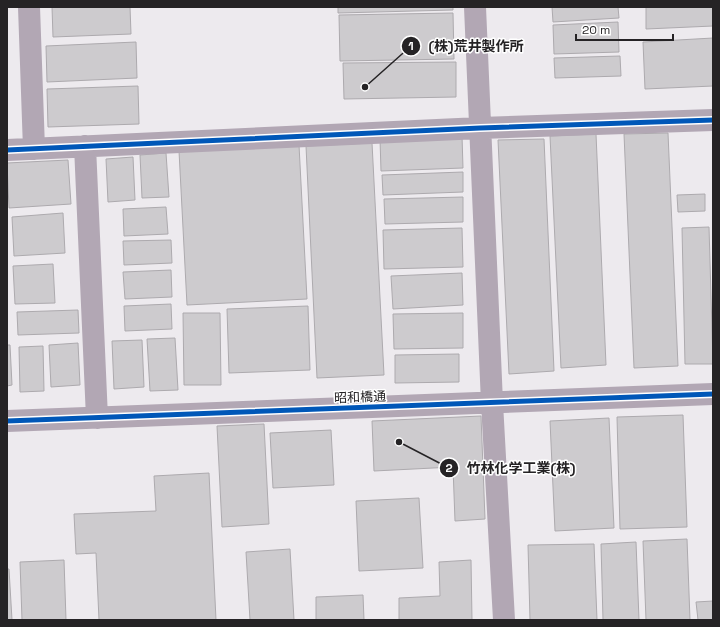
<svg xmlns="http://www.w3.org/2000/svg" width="720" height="627" viewBox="0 0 720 627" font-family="'Space Grotesk','Noto Sans JP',sans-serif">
<rect width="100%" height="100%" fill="#edeaee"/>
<!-- building -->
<path fill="#cdcbce" stroke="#adaaae" d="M52,7H130L131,34L53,37Z
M338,7H453V10L338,13Z
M552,7H618L619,18L553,22Z
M646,7H713V26L646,29Z
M453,13L454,59L340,61L339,15Z
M618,22L619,52L554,54L553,25Z
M713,38V86L645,89L643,42Z
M136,42L137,78L47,82L46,46Z
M620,56L621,76L555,78L554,58Z
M456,62V97L344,99L343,63Z
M138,86L139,124L48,127L47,89Z
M668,133L678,366L634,368L624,134Z
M596,134L606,365L561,368L550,136Z
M462,136L463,168L381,171L380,139Z
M544,139L554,371L509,374L498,140Z
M372,143L384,375L317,378L306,146Z
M299,145L307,299L187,305L179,151Z
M166,153L169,197L142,198L140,155Z
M133,157L135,200L108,202L106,159Z
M68,160L71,204L9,208L7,163Z
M463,172V192L383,195L382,175Z
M705,194V211L678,212L677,195Z
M463,197V222L385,224L384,199Z
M166,207L168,234L124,236L123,209Z
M63,213L65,253L14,256L12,217Z
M709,227L713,364H685L682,228Z
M462,228L463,267L384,269L383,230Z
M171,240L172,263L124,265L123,241Z
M53,264L55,303L15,304L13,266Z
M171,270L172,297L125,299L123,272Z
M462,273L463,305L393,309L391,276Z
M171,304L172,329L125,331L124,306Z
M308,306L310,370L229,373L227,309Z
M78,310L79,333L18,335L17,312Z
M183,313H220L221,385H184Z
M463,313V348L394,349L393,314Z
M175,338L178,390L150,391L147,339Z
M142,340L144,387L114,389L112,341Z
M78,343L80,385L51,387L49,345Z
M7,345H10L12,385L7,386Z
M43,346L44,391L20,392L19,347Z
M459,354V382L395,383V355Z
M683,415L687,527L620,529L617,417Z
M481,416L485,519L455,521L453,467L374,471L372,421Z
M609,418L614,528L555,531L550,421Z
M264,424L269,524L222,527L217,426Z
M331,430L334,485L273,488L270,433Z
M209,473L216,620H99L96,553L76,554L74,514L156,511L154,476Z
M419,498L423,568L359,571L356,501Z
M687,539L690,620H646L643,541Z
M636,542L639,620H603L601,544Z
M594,544L597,620H530L528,545Z
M290,549L294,620H250L246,552Z
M64,560L66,620H22L20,562Z
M471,560L472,620H399V598L440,596L439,562Z
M7,569H9L12,620H7Z
M363,595L364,620H316V597Z
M713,601V620H698L696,602Z"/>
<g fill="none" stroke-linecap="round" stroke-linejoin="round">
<!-- minor -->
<path stroke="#b2a7b4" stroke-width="22" d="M29,7L34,149
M475,7L492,403L504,620
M85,146L97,418
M7,150L480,128L713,120
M7,421L713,394"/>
<!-- cycleway casing -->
<g stroke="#fff" stroke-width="8">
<path id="cycleway" d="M7,150L480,128L713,120
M7,421L713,394"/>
</g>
<!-- cycleway -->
<use href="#cycleway" stroke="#0057b8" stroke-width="5"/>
</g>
<g text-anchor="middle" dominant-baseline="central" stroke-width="3" stroke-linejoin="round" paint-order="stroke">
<!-- street labels -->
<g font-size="13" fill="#252325" stroke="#fff">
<text transform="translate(360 397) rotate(-2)">昭和橋通</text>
</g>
</g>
<!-- callouts -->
<path fill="none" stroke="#252325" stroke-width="1.5" d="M365 87L411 46M399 442L449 468"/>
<g fill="#252325" stroke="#fff" stroke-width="1.5">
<circle cx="365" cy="87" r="4"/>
<circle cx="399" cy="442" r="4"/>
<circle cx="411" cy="46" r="10"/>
<circle cx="449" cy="468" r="10"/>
</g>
<g font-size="12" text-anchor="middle" font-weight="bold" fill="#fff">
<text x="411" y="50">1</text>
<text x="449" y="472">2</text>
</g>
<g font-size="14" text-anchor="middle" font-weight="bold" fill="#252325" stroke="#fff" stroke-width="3" stroke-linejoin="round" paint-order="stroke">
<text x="476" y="51">(株)荒井製作所</text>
<text x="521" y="473">竹林化学工業(株)</text>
</g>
<!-- border -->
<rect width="720" height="627" fill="none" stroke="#252325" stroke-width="16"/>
<!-- scale -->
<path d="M576 34v6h97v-6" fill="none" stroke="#252325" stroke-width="2"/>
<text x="582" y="34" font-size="12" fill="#252325" stroke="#ffffff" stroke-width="3" paint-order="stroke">20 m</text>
</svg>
